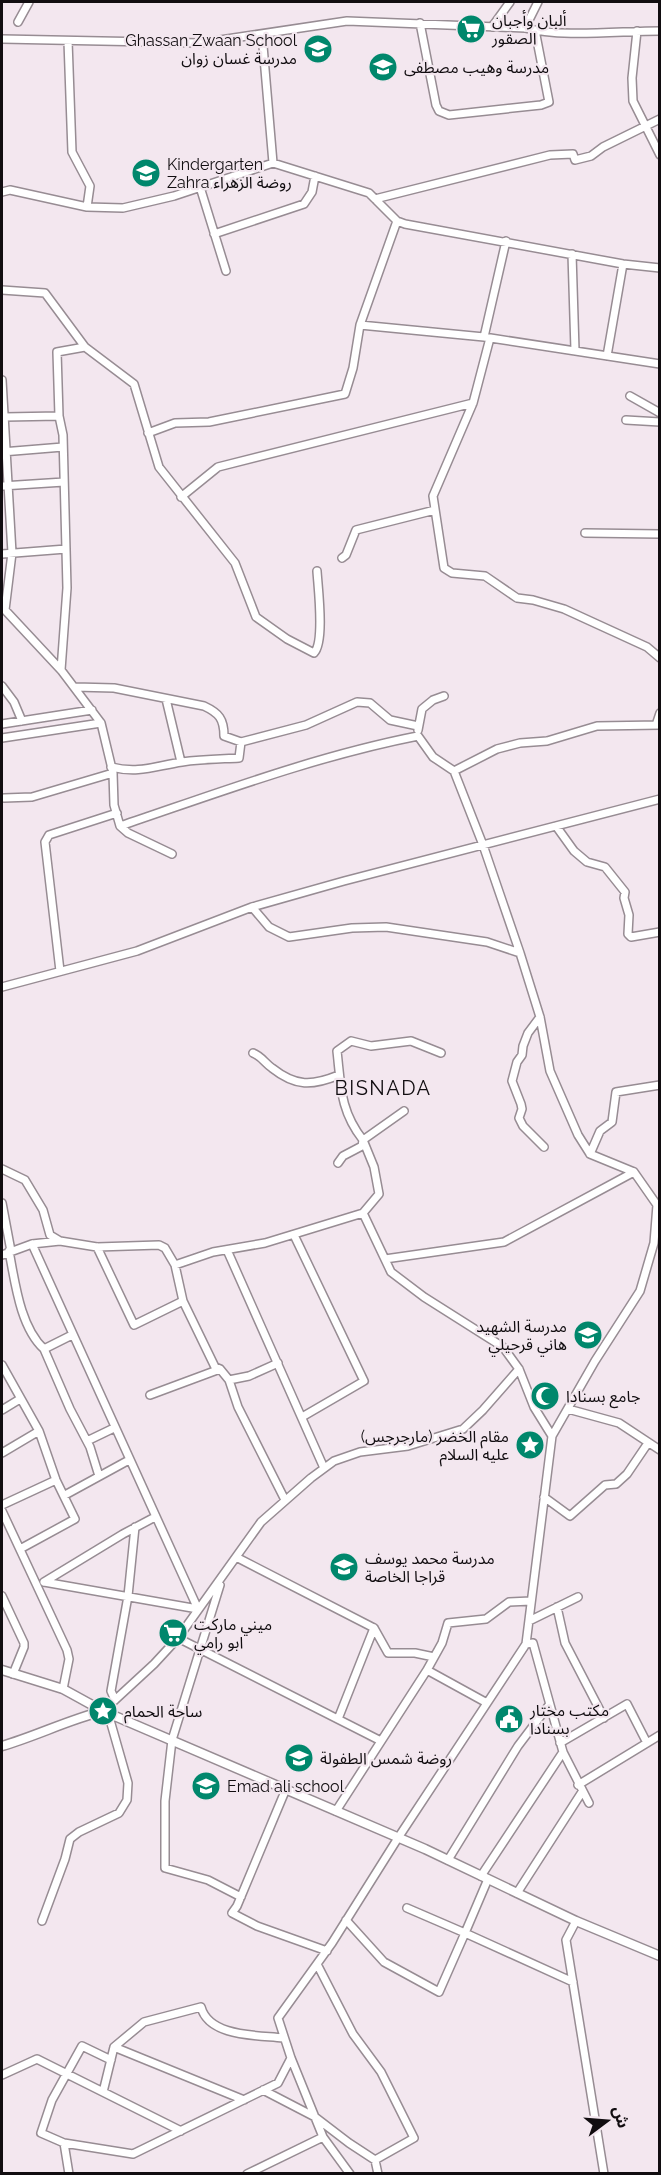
<svg xmlns="http://www.w3.org/2000/svg" width="661" height="2175" viewBox="0 0 661 2175" font-family="Raleway,'Noto Sans Arabic',sans-serif">
<rect width="100%" height="100%" fill="#f3e7ef"/>
<g fill="none" stroke-linecap="round" stroke-linejoin="round">
<!-- minor casing -->
<g stroke="#978c93" stroke-width="10">
<path id="minor" d="M18,22L29,2
M420,23L436,105L439,111L449,115L541,105L549,102L535,30
M492,27L510,2
M525,28L538,2
M637,31L632,78L633,101L660,155
M262,34L273,163
M2,39L200,43L347,21L525,28C561,38 620,31 660,31
M68,41L72,152L90,186L87,207
M200,187L226,271
M2,192L10,190L87,207L123,208L174,196L273,163L369,193L397,221L405,224L623,264L660,268
M375,199L550,155L573,154L575,160L591,156L603,147L660,119
M214,234L304,204L312,192L315,176
M572,254L575,350
M2,290L45,293L85,347L134,384L159,467L235,563L256,617L287,639L314,653C325,642 318,588 317,571
M360,325L484,337L660,364
M484,337L506,241
M490,338L473,403L433,496L444,568L452,573L485,576L517,598L533,600L564,609L647,647L660,658
M607,356L623,264
M2,380L12,553L5,610
M630,396L660,413
M5,417L59,416
M626,420L660,422
M148,433L175,423L209,422L345,394L353,368L360,325L397,221
M2,452L63,447
M2,486L64,482
M181,497L218,467L473,403
M585,533L660,534
M2,554L66,549
M342,558L346,555L356,530L435,510
M2,609L5,610L61,670L101,723L113,773L114,805L120,826L128,833L172,854
M61,670L67,588L63,435L59,416L57,352L85,347
M2,686L14,702L22,721
M75,687L114,688L204,706C219,713 224,719 224,736L241,742L306,725L357,702L370,703L390,720L418,726
M166,699L181,762
M2,724L92,710
M656,725L660,713
M418,730L422,709L433,700L444,696
M2,738L101,723
M111,767C139,774 155,766 182,762C201,759 220,759 239,758L241,742
M454,771L497,749L520,743L547,741L597,726L660,725
M4,798L32,797L113,773
M120,826C218,793 316,756 418,736L433,757L454,771L483,845L520,953
M556,826L574,851L587,862L605,867L625,892L624,898L629,915L628,934L631,937L660,932
M252,907L269,927L289,937L352,928L386,927L487,942L520,953L540,1017L550,1071L578,1135L590,1154
M60,971L45,842L49,835L117,813
M2,987L137,951L252,907L344,881L660,799
M540,1017L528,1033L523,1046L522,1055L517,1062L512,1081L521,1104L522,1109L519,1118L523,1126L544,1147
M253,1053C261,1056 265,1063 272,1068C296,1087 312,1086 339,1075
M338,1163L343,1156L362,1146L363,1140C340,1111 341,1086 337,1051L351,1041L371,1046L411,1041L441,1053
M2,1169L25,1180L43,1210L50,1235L60,1241
M2,1203L11,1251
M363,1213L391,1272L424,1297L503,1347L519,1369L534,1407L552,1436
M294,1235L364,1381L302,1417
M32,1244L198,1609
M97,1247L134,1325L183,1301
M227,1250L324,1468
M9,1251C15,1282 20,1327 44,1349L72,1335
M2,1255L32,1244L60,1241L97,1247L159,1245L165,1248L175,1265L213,1252L265,1243L363,1213L379,1194L374,1167L363,1140L404,1111
M385,1259L504,1242L634,1172
M175,1265L183,1301L215,1367L220,1369L229,1380L238,1407L285,1500
M44,1349L70,1409L90,1447L99,1476
M2,1365L39,1431L56,1480L75,1519L20,1549
M229,1380L249,1376L278,1363
M150,1395L220,1369
M568,1409L619,1423L660,1450
M2,1410L20,1399
M87,1441L114,1428
M2,1453L39,1431
M65,1495L129,1460
M544,1497L570,1516L605,1485L616,1484L627,1474L648,1443
M2,1505L56,1480
M2,1511L67,1650L69,1659L63,1689
M236,1557L374,1628L338,1719
M44,1582L198,1609
M44,1582L123,1534L155,1517
M220,1585L172,1740L165,1801V1868L208,1880L241,1897
M2,1596L24,1643V1647L13,1674
M557,1607L565,1643L604,1718
M529,1621L578,1597
M374,1628L388,1653H415L434,1657
M178,1638L381,1741
M526,1644L533,1643L563,1752L589,1803
M427,1670L442,1643L448,1623L486,1619L509,1602L531,1601
M115,1700L111,1691L128,1596L135,1527
M103,1711L154,1664L178,1638L261,1522L311,1478L334,1461L360,1452L408,1446L463,1429L483,1410L519,1369
M560,1743L627,1704L647,1743
M578,1785L660,1735
M286,1789L237,1906L232,1913L257,1926L327,1951
M336,1811L427,1670L487,1703
M448,1860L518,1746L549,1705
M481,1876L563,1752
M488,1879L465,1933L573,1982
M517,1893L582,1792
M346,1920L384,1962L439,1992L465,1933L407,1908
M42,1921L65,1859L70,1839L79,1832L119,1813L127,1800L128,1783L108,1713
M576,1921L566,1940L604,2174
M114,2047L244,2100
M2,2075L37,2059L181,2131
M263,2090L315,2117L349,2143L375,2160L414,2138L381,2072L353,2034L317,1964
M103,2092L114,2047L144,2022L201,2007C209,2037 257,2035 283,2038
M323,2137L350,2174
M64,2143L41,2133L52,2100L82,2046L111,2060
M375,2160L378,2174
M69,2174L64,2143L133,2154L278,2083L291,2058
M247,2174L323,2137L291,2058L278,2018L332,1943L398,1838L526,1644L552,1436L595,1361L640,1291L654,1243L657,1205L634,1172L590,1154L600,1131L612,1122L616,1092L660,1085"/>
</g>
<!-- tertiary casing -->
<g stroke="#978c93" stroke-width="11">
<path id="tertiary" d="M2,1670L63,1689L103,1711L425,1849L576,1921L660,1956
M2,1746C36,1736 68,1720 103,1711"/>
</g>
<!-- minor -->
<use href="#minor" stroke="#fff" stroke-width="7"/>
<!-- tertiary -->
<use href="#tertiary" stroke="#fff" stroke-width="8"/>
</g>
<!-- icons -->
<defs>
<g id="supermarket-disc" transform="scale(1.5)"><circle r="9.5" fill="#00876c" stroke="#f3e7ef"/><path d="M-6-5.5h2.5l.6 2H6L4.5 2H-2.5L-4.4-4H-6ZM-1.5 3.2a1.3 1.3 0 1 0 .1 0ZM3 3.2a1.3 1.3 0 1 0 .1 0Z" fill="#fff"/></g>
<g id="school-disc" transform="scale(1.5)"><circle r="9.5" fill="#00876c" stroke="#f3e7ef"/><path d="M0-5L7-2L0 1L-7-2ZM-4 1L0 2.5L4 1V4Q0 6-4 4Z" fill="#fff"/></g>
<g id="mosque-disc" transform="scale(1.5)"><circle r="9.5" fill="#00876c" stroke="#f3e7ef"/><path d="M3.5-4.9A6 6 0 1 0 3.5 4.9A5 5 0 1 1 3.5-4.9Z" fill="#fff"/></g>
<g id="sight-disc" transform="scale(1.5)"><circle r="9.5" fill="#00876c" stroke="#f3e7ef"/><path d="M0-6L1.8-2.2L6-1.7L2.9 1.2L3.7 5.4L0 3.3L-3.7 5.4L-2.9 1.2L-6-1.7L-1.8-2.2Z" fill="#fff"/></g>
<g id="civic-disc" transform="scale(1.5)"><circle r="9.5" fill="#00876c" stroke="#f3e7ef"/><path d="M-.6-6.5H3V-4.5H.6V-3L4-1V1h2V6H-6V1h2V-1L-.6-3ZM-1.2 2.5V6h2.4V2.5Z" fill="#fff"/></g>
</defs>
<g fill-rule="evenodd">
<use href="#supermarket-disc" x="471" y="29"/>
<use href="#school-disc" x="318" y="49"/>
<use href="#school-disc" x="383" y="67"/>
<use href="#school-disc" x="146" y="173"/>
<use href="#school-disc" x="588" y="1335"/>
<use href="#mosque-disc" x="545" y="1396"/>
<use href="#sight-disc" x="530" y="1445"/>
<use href="#school-disc" x="344" y="1567"/>
<use href="#supermarket-disc" x="173" y="1633"/>
<use href="#sight-disc" x="103" y="1711"/>
<use href="#civic-disc" x="509" y="1719"/>
<use href="#school-disc" x="299" y="1758"/>
<use href="#school-disc" x="206" y="1786"/>
</g>
<g text-anchor="middle" dominant-baseline="central" stroke-width="4.5" stroke-linejoin="round" paint-order="stroke">
<!-- poi labels -->
<g font-size="16" fill="#110d10" stroke="#f3e7ef" text-anchor="start">
<text x="492" y="20">ألبان وأجبان<tspan x="492" dy="18">الصقور</tspan></text>
<text x="297" y="40" text-anchor="end">Ghassan Zwaan School<tspan x="297" dy="18">مدرسة غسان زوان</tspan></text>
<text x="404" y="67">مدرسة وهيب مصطفى</text>
<text x="167" y="164">Kindergarten<tspan x="167" dy="18">Zahra روضة الزهراء</tspan></text>
<text x="567" y="1326" text-anchor="end">مدرسة الشهيد<tspan x="567" dy="18">هاني قرحيلي</tspan></text>
<text x="566" y="1396">جامع بسنادا</text>
<text x="509" y="1436" text-anchor="end">مقام الخضر (مارجرجس)<tspan x="509" dy="18">عليه السلام</tspan></text>
<text x="365" y="1558">مدرسة محمد يوسف<tspan x="365" dy="18">قراجا الخاصة</tspan></text>
<text x="194" y="1624">ميني ماركت<tspan x="194" dy="18">ابو رامي</tspan></text>
<text x="530" y="1710">مكتب مختار<tspan x="530" dy="18">بسنادا</tspan></text>
<text x="124" y="1711">ساحة الحمام</text>
<text x="320" y="1758">روضة شمس الطفولة</text>
<text x="227" y="1786">Emad ali school</text>
</g>
<!-- quarter labels -->
<g font-size="20" letter-spacing="1.5" fill="#110d10" stroke="#f3e7ef">
<text x="383" y="1088">BISNADA</text>
</g>
</g>
<!-- border -->
<rect width="661" height="2175" fill="none" stroke="#110d10" stroke-width="6"/>
<!-- north arrow -->
<g transform="translate(607 2121) rotate(74)" stroke="#f3e7ef" stroke-width="4.5" paint-order="stroke">
<path d="M0-4.5L10 22L0 15L-10 22Z" fill="#110d10"/>
<text y="-9" font-size="16" font-weight="bold" text-anchor="middle" fill="#110d10">ش</text>
</g>
</svg>
